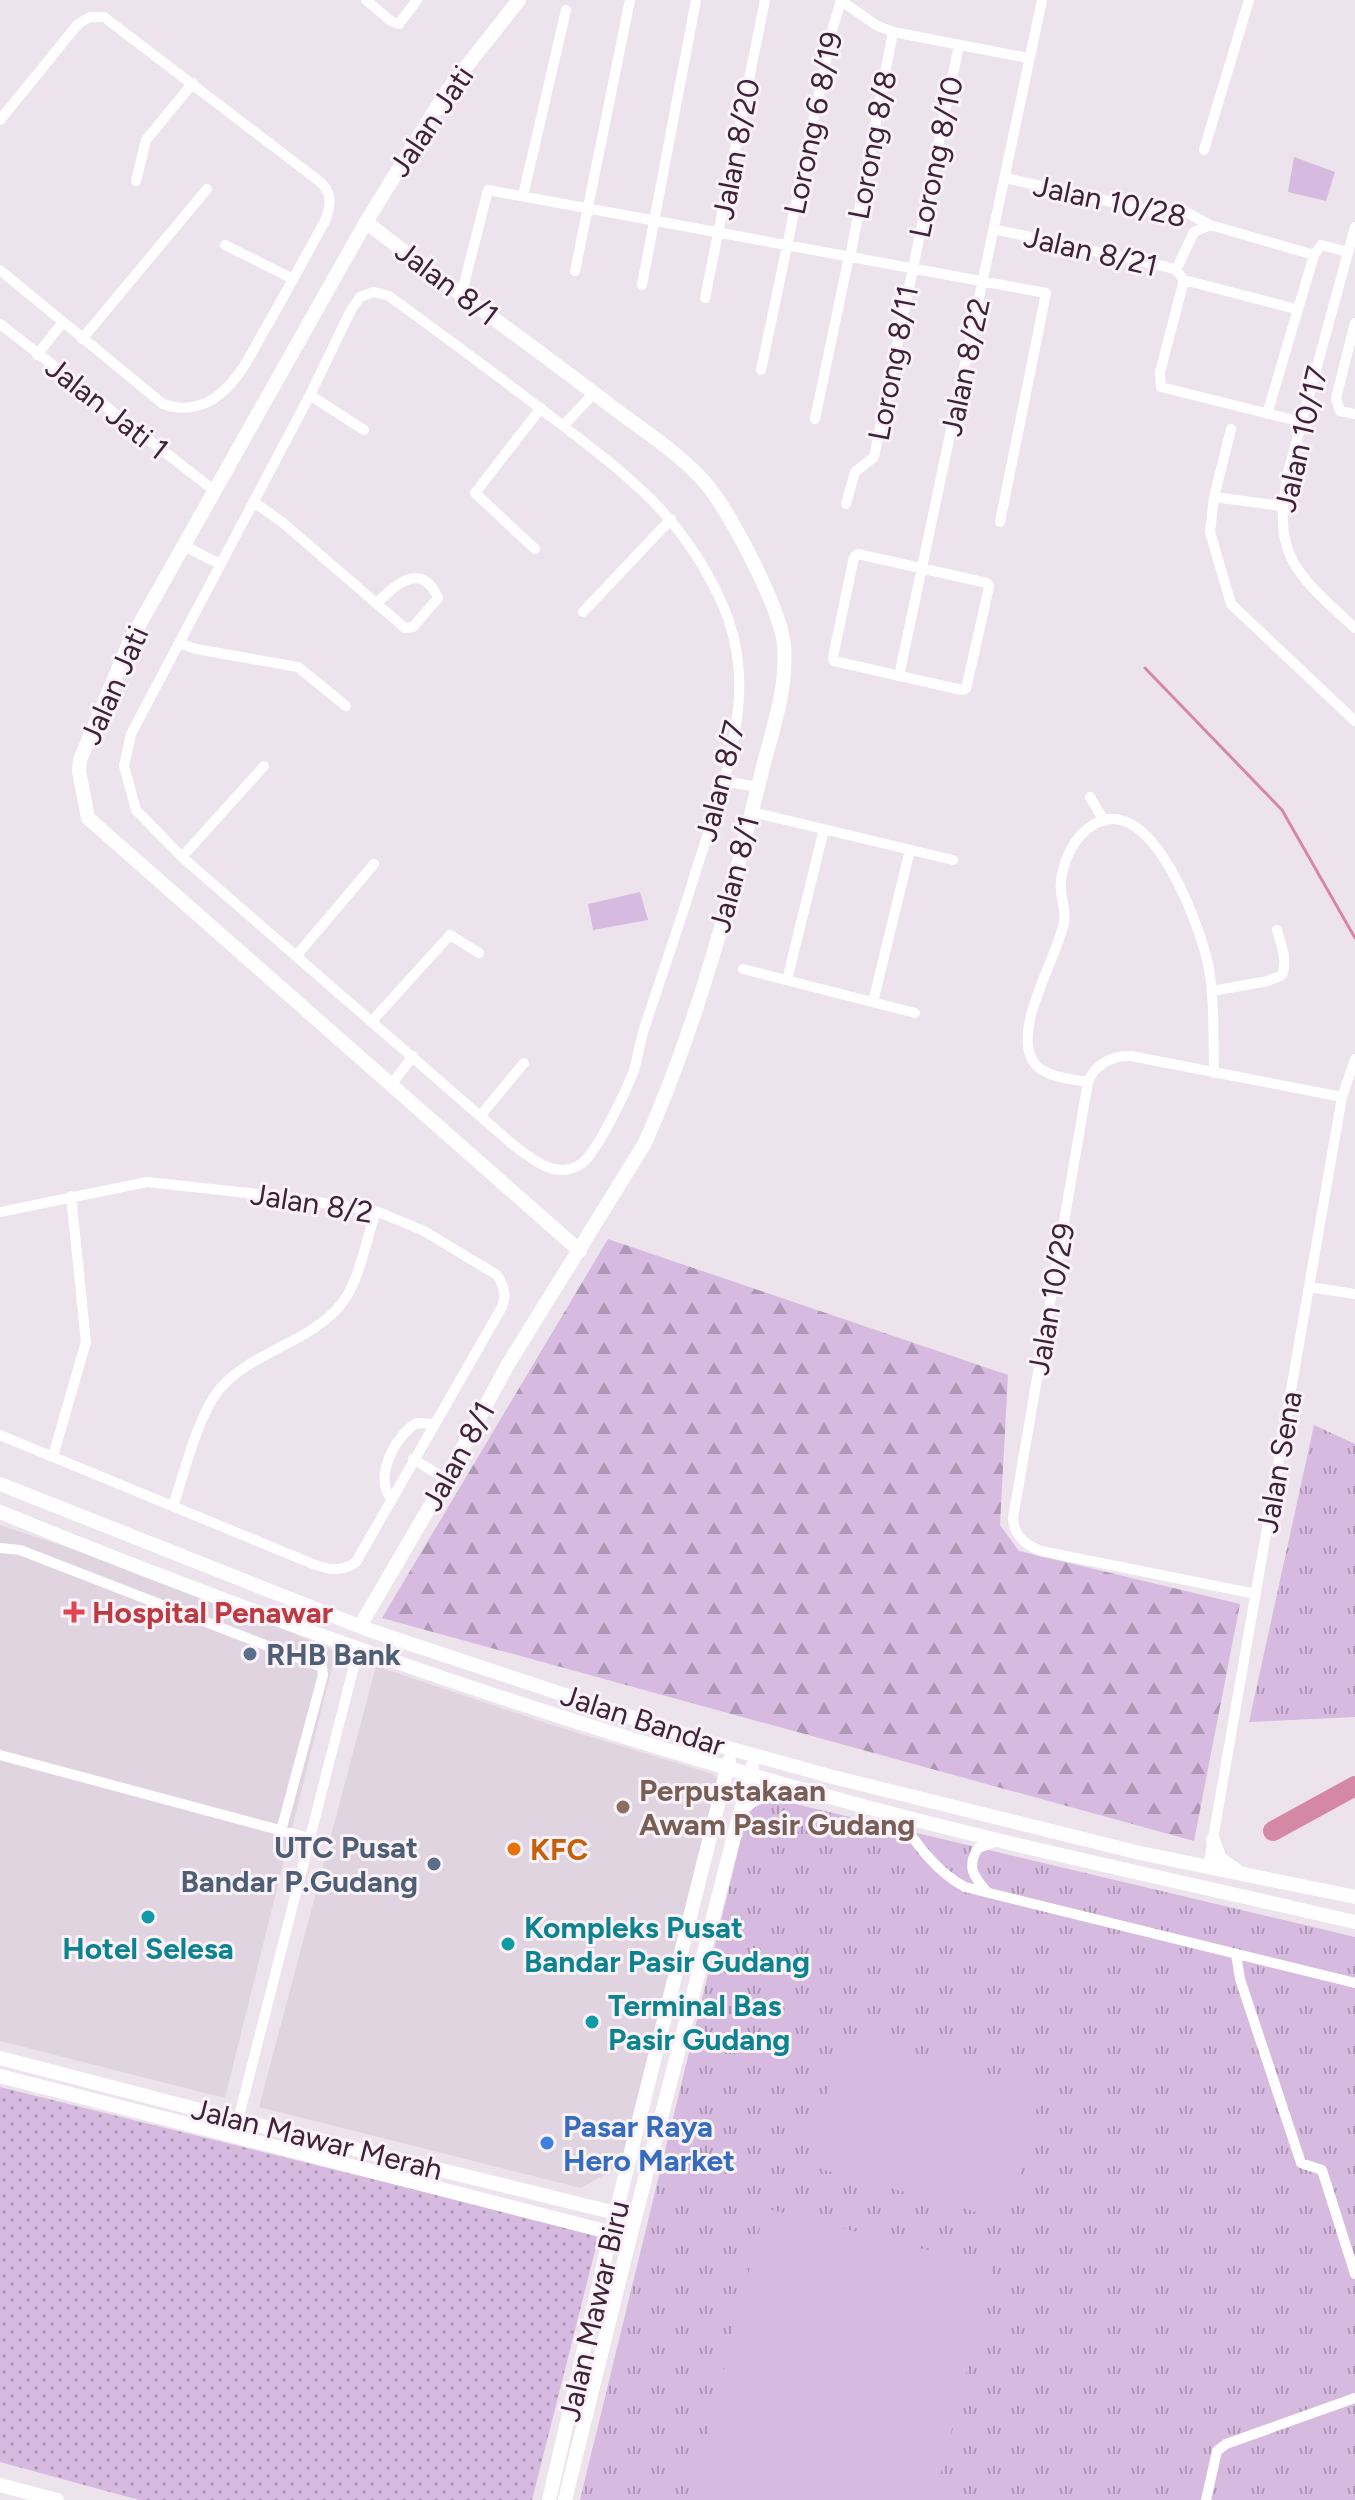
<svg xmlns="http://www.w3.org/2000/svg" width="1355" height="2500" viewBox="0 0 1355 2500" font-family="Figtree,sans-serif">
<defs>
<pattern id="grass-dots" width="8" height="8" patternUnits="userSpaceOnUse" patternTransform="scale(2)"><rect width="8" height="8" fill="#d6badf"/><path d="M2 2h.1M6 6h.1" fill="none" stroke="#af97b6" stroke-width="1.8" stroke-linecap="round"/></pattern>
<pattern id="forest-firs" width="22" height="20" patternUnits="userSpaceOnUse" patternTransform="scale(2)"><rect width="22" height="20" fill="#d6badf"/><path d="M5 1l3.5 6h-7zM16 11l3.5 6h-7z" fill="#af97b6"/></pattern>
<pattern id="park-tufts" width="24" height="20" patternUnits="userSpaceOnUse" patternTransform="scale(2)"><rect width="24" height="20" fill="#d6badf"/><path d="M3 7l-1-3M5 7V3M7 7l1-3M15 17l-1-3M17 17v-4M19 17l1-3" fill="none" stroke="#af97b6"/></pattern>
</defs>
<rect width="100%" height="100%" fill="#ede3ed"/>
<!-- built -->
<path fill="#e1d4e1" d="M0,1525L152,1576L336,1651L225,2098L0,2041Z
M376,1666L552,1725L713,1774L718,1779L620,2166L581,2188L259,2107Z"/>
<!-- grass -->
<path fill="url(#grass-dots)" d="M0,2087L599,2235L532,2500H139L0,2462Z"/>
<!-- forest -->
<path fill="url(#forest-firs)" d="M608,1239L1008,1375L1000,1525L1019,1551L1240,1604L1194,1841L382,1618Z"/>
<!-- park -->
<path fill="url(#park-tufts)" d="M1314,1425L1355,1444V1717L1249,1722Z
M774,1799L1355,1937V2500H580L748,1810Z"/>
<!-- pitch -->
<path fill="#d6badf" d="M1294,157L1335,172L1326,201L1288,192Z
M640,892L648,920L593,930L588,904Z
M842,2036L1041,2092L1006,2220L807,2165Z
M765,2208L993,2267L934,2500H691Z"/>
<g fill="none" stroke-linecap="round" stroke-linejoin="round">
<!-- stream -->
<path stroke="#d588a4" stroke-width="3" d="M1145,668L1282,810L1355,938"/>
<!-- river -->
<path stroke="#d588a4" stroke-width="20" d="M1273,1831L1355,1786"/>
<!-- street -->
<path stroke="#fff" stroke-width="10" d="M366,0L391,21L399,24L417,0
M840,0L876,25L893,32L1028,58
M0,120L78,24L90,17H104L319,181C333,192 331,206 325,221C305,257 286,293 265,329C252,352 241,377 220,394C204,408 182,411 163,404L0,270
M1204,150L1249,0
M1005,178L1152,211L1182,210L1210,225L1314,255L1321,245L1348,252
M136,181L146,140L193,83
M523,196L566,10
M1355,227L1289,469C1270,555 1295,573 1355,628
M994,229L1167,267L1176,270L1184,280
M225,245L293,279
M850,257L893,32
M1176,270L1194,232L1210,225
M575,271L630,0
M1184,280L1160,372L1161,387L1302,422
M1184,280L1296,309
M642,285L696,0
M374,292L389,296C445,337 500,377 554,419C626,474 681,514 720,599C736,633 742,672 738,710C732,766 712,820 695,874C679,926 661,977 644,1029C640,1042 638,1056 634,1070C627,1089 597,1153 581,1164C556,1181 530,1158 511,1143L182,857L136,810L124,766L131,734L310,395L351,310L360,297Z
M461,296L488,190L1046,293L1000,522
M705,298L765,0
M1355,323L1336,398L1340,411L1355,414
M0,324L216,492
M82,339L207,189
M37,355L62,323
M761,370L833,27L841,1
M310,395L364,430
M1267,414L1314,255
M815,419L849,256
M563,426L594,393
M1231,429L1214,497L1210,532L1231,604L1355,721
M1214,497L1281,506
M254,502L282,522L405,628L413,627L438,598C422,561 396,584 378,602
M846,504L855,472L874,457L959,45
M184,546L220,564
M535,549L475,493L541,408
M858,554L987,583L989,587L966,689L962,690L834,661L833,657L854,557Z
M583,612L671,519
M179,643L196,649L298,667L346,706
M899,676L1042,0
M723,781L758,787
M1090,797L1104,821
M752,812L953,860
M182,857L264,766
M297,955L374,864
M743,969L915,1013
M787,980L824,829
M1212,991L1268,981L1282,975C1288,962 1281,944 1277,930
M873,1002L910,850
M372,1021L450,935L479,953
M1088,1082C1072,1079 1042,1077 1033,1061C1012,1027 1058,957 1064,922C1066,912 1062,901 1061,892C1059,873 1068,850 1080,836C1143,768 1199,922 1208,964C1215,1000 1213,1037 1214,1073
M391,1085L413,1056
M480,1116L524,1063
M0,1212L147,1182L285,1197L376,1211L424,1231L497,1275C504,1286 507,1295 502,1307L356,1562C335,1578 312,1563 291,1555L0,1435
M1309,1287L1355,1294
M53,1456L86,1342L71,1196
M413,1459L446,1479
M391,1498C373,1478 396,1434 417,1423L434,1424
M173,1506C184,1474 198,1416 218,1391C250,1351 310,1344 342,1303C359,1282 367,1237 376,1211
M0,1548L20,1550L322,1667L323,1675L281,1831
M1256,1594L1041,1551C1025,1545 1014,1536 1013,1518L1088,1082C1095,1064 1113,1055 1131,1056L1342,1097
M0,1755L309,1838
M897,1815C915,1842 936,1872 965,1887L1355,1983
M1208,1867L1342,1097L1355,1059
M987,1892C974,1877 966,1867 978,1848L998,1841
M1236,1954L1240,1979L1301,2163L1322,2170L1355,2274
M238,2120L358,1650
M1206,2500L1217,2451L1226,2444L1355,2398"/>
<!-- secondary -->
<path stroke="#fff" stroke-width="14" d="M519,0L447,91L366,222L130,641L80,760L79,771L88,818L580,1251
M0,1484L369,1630L703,1741L833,1777L1140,1853L1355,1897
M0,1512C262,1619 529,1713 801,1789C984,1841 1170,1879 1355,1922
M360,1626L446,1479L507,1366L645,1143C697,1026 730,900 761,775C771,733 788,689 784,645C780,607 728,507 702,479C673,448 635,425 603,400C524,340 444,283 366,222
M741,1810L755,1797L794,1789
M1213,1840L1220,1859L1236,1870
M0,2058L238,2120L624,2215
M0,2076L620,2235
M0,2485L57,2500
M549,2500L611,2232L729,1761
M565,2500L630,2237L752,1767"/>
</g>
<!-- markers -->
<path fill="#e0444e" stroke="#f9f3f9" stroke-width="3" d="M70 1600h8v8h8v8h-8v8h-8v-8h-8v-8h8z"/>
<g fill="#5c6f8a" stroke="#f9f3f9" stroke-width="3">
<circle cx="250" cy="1654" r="8"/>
<circle cx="434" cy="1864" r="8"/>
</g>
<circle fill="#8d6e63" stroke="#f9f3f9" stroke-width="3" cx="623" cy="1807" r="8"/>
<circle fill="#e8710a" stroke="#f9f3f9" stroke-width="3" cx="514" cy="1849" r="8"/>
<g fill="#0f9aa8" stroke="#f9f3f9" stroke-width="3">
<circle cx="148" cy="1917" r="8"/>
<circle cx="508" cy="1944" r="8"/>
<circle cx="592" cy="2022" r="8"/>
</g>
<circle fill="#3f7fe0" stroke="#f9f3f9" stroke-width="3" cx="547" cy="2143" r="8"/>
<g text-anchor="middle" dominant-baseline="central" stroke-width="6" stroke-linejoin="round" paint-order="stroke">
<!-- street labels -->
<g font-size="30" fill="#402139" stroke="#f9f3f9">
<text transform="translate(431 121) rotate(-56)">Jalan Jati</text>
<text transform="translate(813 123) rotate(-78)">Lorong 6 8/19</text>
<text transform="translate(872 145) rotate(-79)">Lorong 8/8</text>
<text transform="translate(736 149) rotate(-79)">Jalan 8/20</text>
<text transform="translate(936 157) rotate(-78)">Lorong 8/10</text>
<text transform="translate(1110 201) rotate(12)">Jalan 10/28</text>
<text transform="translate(1091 251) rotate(13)">Jalan 8/21</text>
<text transform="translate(447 283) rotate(37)">Jalan 8/1</text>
<text transform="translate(893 363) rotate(-79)">Lorong 8/11</text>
<text transform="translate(965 367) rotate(-78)">Jalan 8/22</text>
<text transform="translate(107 408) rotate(38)">Jalan Jati 1</text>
<text transform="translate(1301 439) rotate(-77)">Jalan 10/17</text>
<text transform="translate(114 685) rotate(-66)">Jalan Jati</text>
<text transform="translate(720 781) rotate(-76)">Jalan 8/7</text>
<text transform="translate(734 874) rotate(-75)">Jalan 8/1</text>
<text transform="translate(312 1203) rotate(9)">Jalan 8/2</text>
<text transform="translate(1051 1299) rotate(-80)">Jalan 10/29</text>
<text transform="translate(458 1456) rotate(-61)">Jalan 8/1</text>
<text transform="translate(1279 1462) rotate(-80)">Jalan Sena</text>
<text transform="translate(643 1720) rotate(18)">Jalan Bandar</text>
<text transform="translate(317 2139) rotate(14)">Jalan Mawar Merah</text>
<text transform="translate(594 2311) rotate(-77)">Jalan Mawar Biru</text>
</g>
<!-- health labels -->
<g font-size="30" font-weight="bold" fill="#be3a42" stroke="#f9f3f9" text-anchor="start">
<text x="92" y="1612">Hospital Penawar</text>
</g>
<!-- service labels -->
<g font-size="30" font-weight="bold" fill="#4e5e75" stroke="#f9f3f9" text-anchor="start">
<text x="266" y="1654">RHB Bank</text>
<text x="418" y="1847" text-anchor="end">UTC Pusat<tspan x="418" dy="34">Bandar P.Gudang</tspan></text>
</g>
<!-- education labels -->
<g font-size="30" font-weight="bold" fill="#785e54" stroke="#f9f3f9" text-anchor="start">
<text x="639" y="1790">Perpustakaan<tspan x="639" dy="34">Awam Pasir Gudang</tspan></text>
</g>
<!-- food labels -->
<g font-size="30" font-weight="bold" fill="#c56008" stroke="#f9f3f9" text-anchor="start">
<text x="530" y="1849">KFC</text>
</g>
<!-- culture labels -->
<g font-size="30" font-weight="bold" fill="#0d838f" stroke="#f9f3f9" text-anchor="start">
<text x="524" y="1927">Kompleks Pusat<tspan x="524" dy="34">Bandar Pasir Gudang</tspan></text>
<text x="148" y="1948" text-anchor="middle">Hotel Selesa</text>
<text x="608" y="2005">Terminal Bas<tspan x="608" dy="34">Pasir Gudang</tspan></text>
</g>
<!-- shop labels -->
<g font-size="30" font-weight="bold" fill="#366cbe" stroke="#f9f3f9" text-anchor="start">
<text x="563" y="2126">Pasar Raya<tspan x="563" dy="34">Hero Market</tspan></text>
</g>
</g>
</svg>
